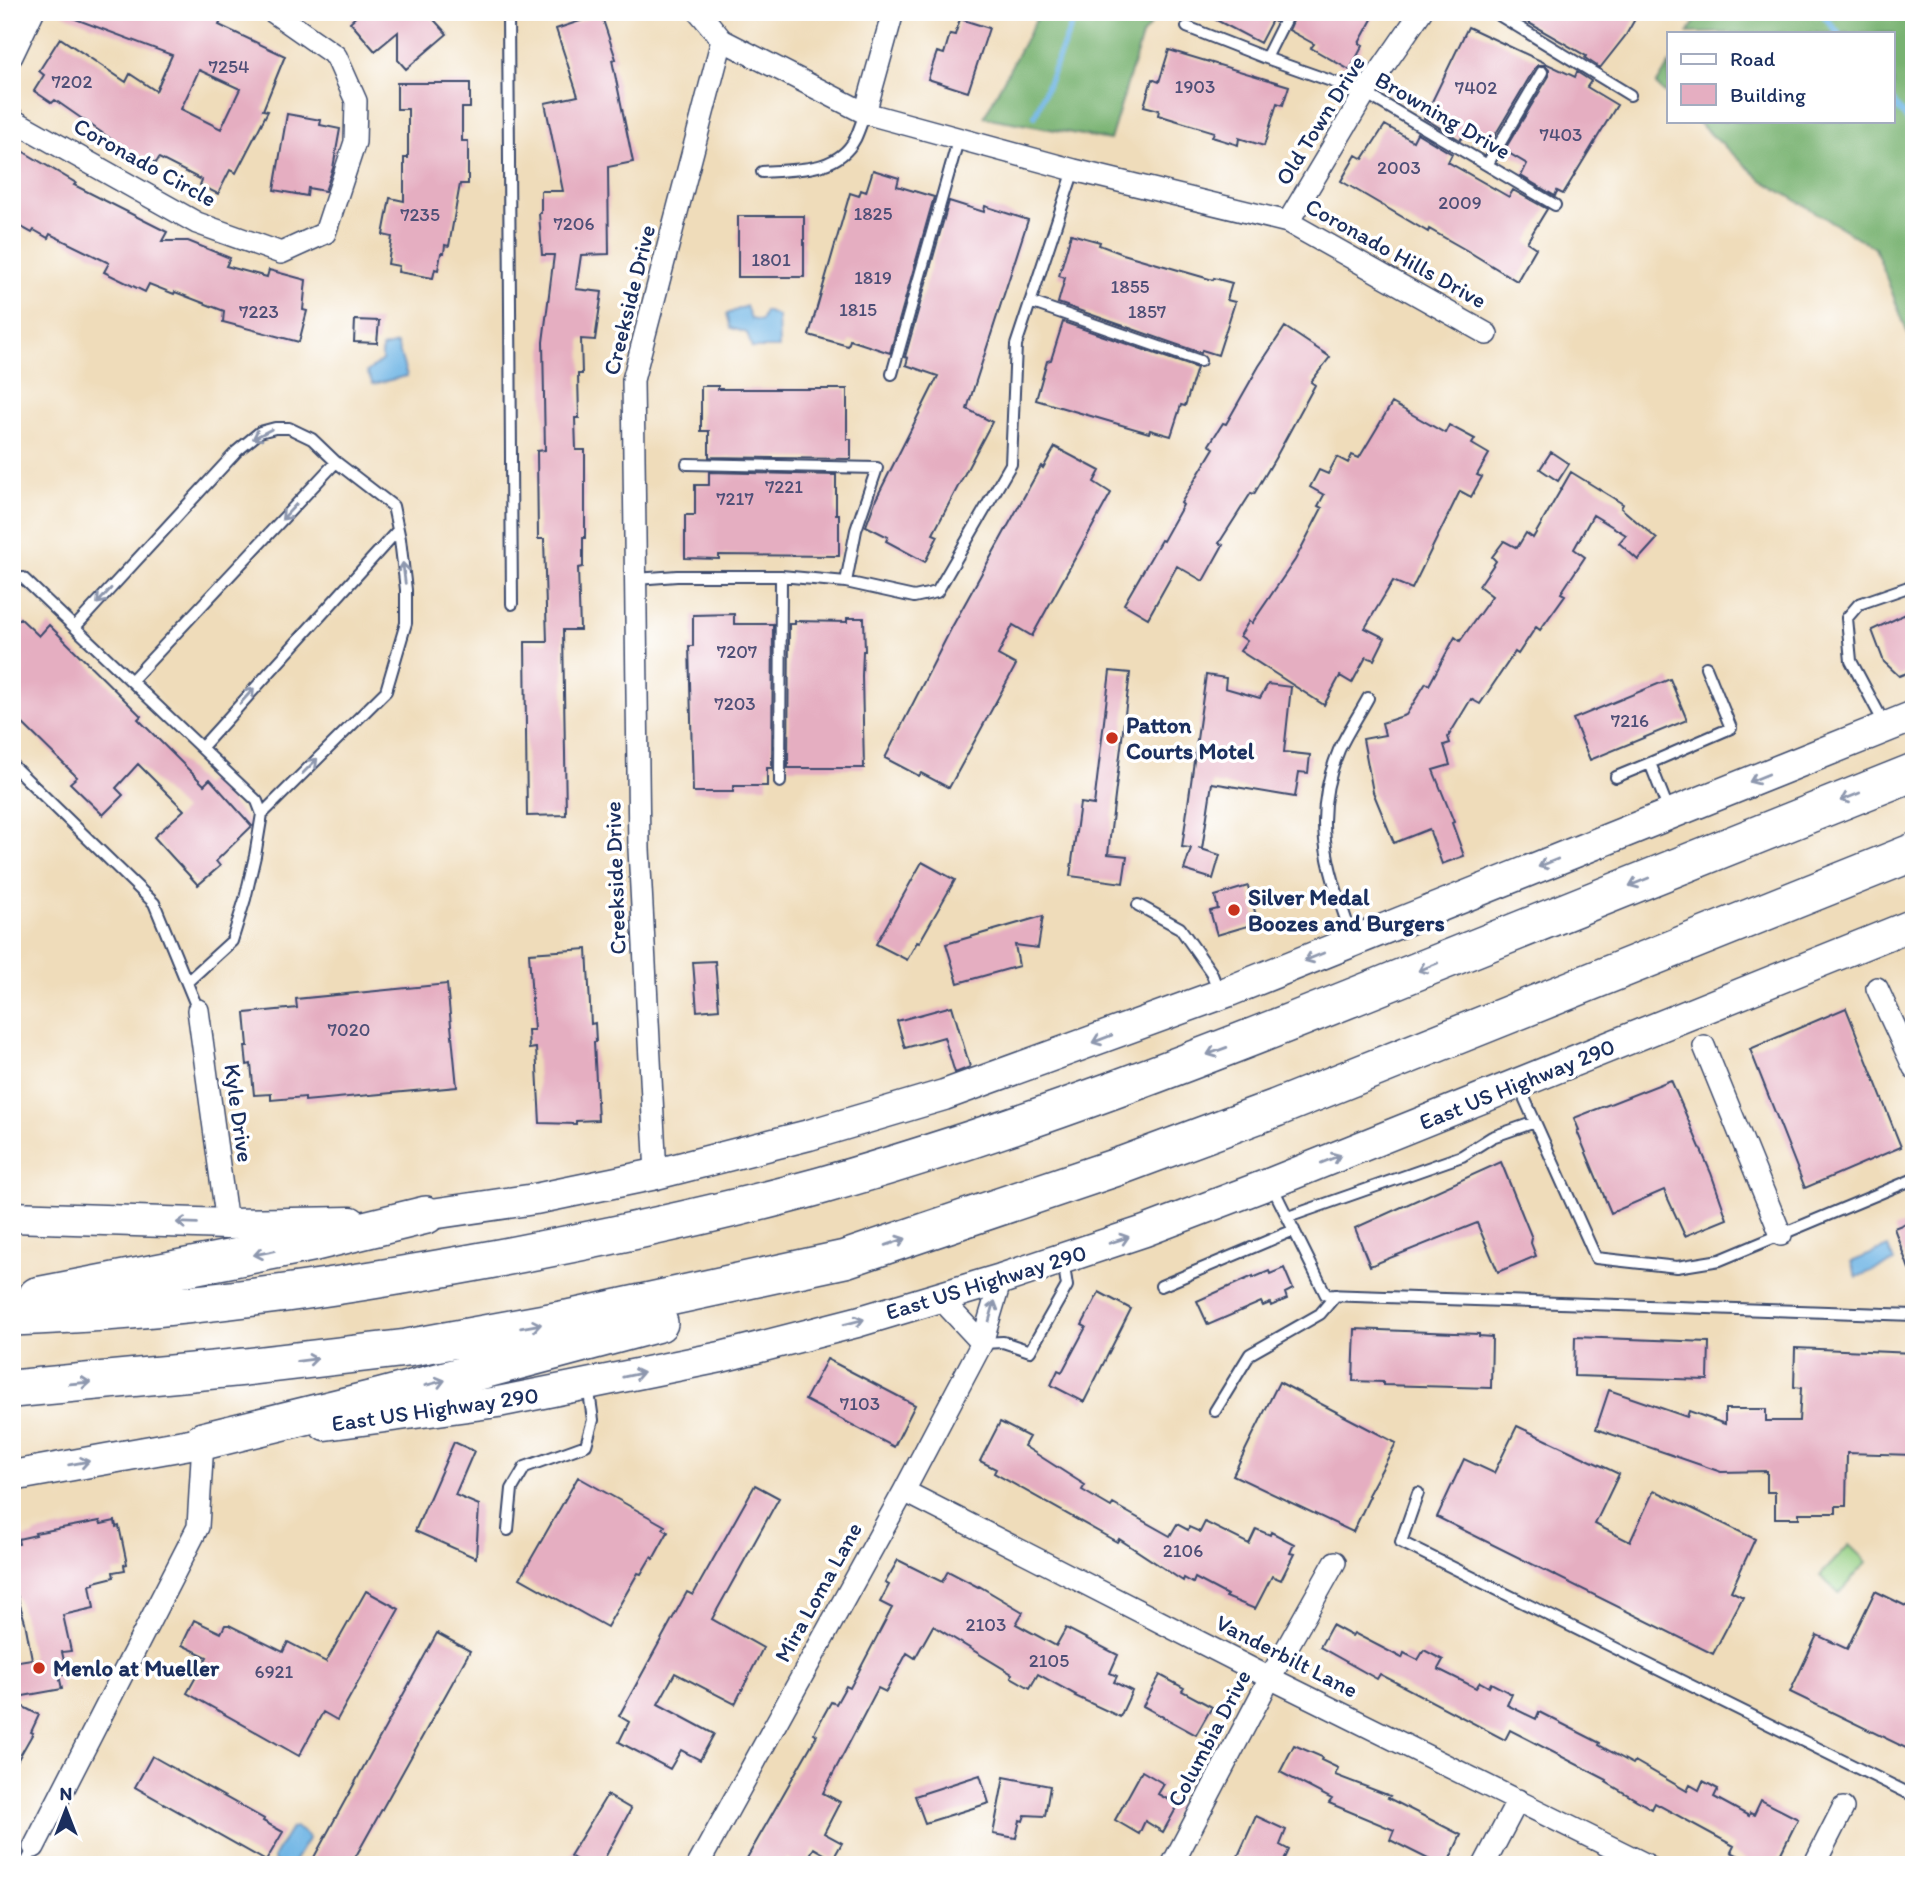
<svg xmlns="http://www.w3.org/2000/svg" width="1926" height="1877" viewBox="0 0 1926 1877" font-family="Itim,sans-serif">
<rect width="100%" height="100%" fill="#fff"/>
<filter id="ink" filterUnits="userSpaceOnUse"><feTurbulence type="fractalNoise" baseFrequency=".0143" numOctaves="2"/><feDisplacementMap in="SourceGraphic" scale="14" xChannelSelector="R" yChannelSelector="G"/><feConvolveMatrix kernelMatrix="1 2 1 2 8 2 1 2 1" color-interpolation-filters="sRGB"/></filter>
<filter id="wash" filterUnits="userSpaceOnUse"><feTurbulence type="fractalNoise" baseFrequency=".00686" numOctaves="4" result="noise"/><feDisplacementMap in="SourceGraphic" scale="28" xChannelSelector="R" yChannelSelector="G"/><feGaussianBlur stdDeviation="1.57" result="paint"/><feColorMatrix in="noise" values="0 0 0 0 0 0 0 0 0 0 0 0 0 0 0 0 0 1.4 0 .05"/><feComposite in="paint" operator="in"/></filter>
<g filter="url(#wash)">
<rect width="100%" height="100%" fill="#efdcba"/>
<!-- green -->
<path fill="#95cf83" stroke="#587f70" stroke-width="2" d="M1849,1545L1867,1562L1839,1593L1820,1576Z"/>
<!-- forest -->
<path fill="#78b271" stroke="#4a7068" stroke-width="2" d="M1040,12H1160L1142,36L1110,140L984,117Z
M1695,12H1914V350L1875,248L1762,180L1696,121H1893V33H1688L1699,15Z
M1669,64V97L1656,85Z"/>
<!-- water -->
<path fill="#6db4e4" stroke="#4472a1" stroke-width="2" d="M746,306L751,319L761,321L765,311L778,316L779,348H752L747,333L731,328L727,314Z
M397,344L407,376L373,384L367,372L382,360V348Z
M1888,1247L1894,1262L1857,1277L1851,1262Z
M295,1827L307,1835L308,1839L292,1865H281L274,1861V1856L291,1828Z"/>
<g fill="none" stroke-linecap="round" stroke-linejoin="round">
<!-- stream -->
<path stroke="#6db4e4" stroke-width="6" d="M1821,12L1838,33
M1893,102L1914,128
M1035,116L1077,12"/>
</g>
<g id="blocks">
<!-- building -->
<path fill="#e5aec1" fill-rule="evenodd" d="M63,12H225L219,25L285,56L263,110L268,111L236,173L230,170L218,194L200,185L202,180L159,158L156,163L121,146L55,100L52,103L34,91L44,75L39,71L60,38L126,82L130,74L156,91L172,55L62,14ZM199,70L240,89L221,129L181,109Z
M361,12H427L447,34L406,69L398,60V32L375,51L350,22Z
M1201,12H1280L1275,22L1272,20L1260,43Z
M1297,12H1376L1359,43L1363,45L1350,70L1311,48L1314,44L1289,30Z
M1510,12H1639L1626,35L1600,68L1585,58L1586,56Z
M601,14L616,59L612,60L633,162L608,167L609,254L581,255L576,289L602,292L595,340L581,339L582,374H578L579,418H575L576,450H585V538H583V567L578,568L580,630H563L566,815L527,816L525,642H547L544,539H538L537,451L545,450L543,342L554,255H542L539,213H541V191H563L545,103L578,96L556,29Z
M960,19L989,28L968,92L928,79L937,52L944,54L950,34L955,35Z
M1468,27L1575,77L1577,72L1591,81L1587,87L1617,105L1563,194L1557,191L1555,196L1521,176L1527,164L1507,152L1508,150L1505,149L1549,76V69L1545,65H1539L1535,68L1491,142L1472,133L1469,137L1464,135L1460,140L1424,118Z
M1169,50L1289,86L1283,105L1277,103L1264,146L1239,138L1238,145L1212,137L1214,132L1158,115L1159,110L1144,106L1152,79L1159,82Z
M397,83H470V108H462V141H468V184H460L449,246L445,245L444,253H441L438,270L435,269L433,278L398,272L399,266L388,264L392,237L383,235L390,198L404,201V158H408V109H397Z
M287,114L321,120L320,125L340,129L333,168L325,191L308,188L307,196L274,190Z
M1385,125L1413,141L1417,133L1452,154L1448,162L1509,197L1513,190L1547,209L1527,242L1536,248L1517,281L1466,250L1429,229L1428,232L1341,181L1356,155L1363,159Z
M12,145L76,183L74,185L167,232L162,241H188L230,258L226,266L267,277L269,270L306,280L303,310L307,311L299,342L223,322L224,311L175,292L174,294L149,284L145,292L104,272L109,263L50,234L48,238L34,230L32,233L12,222Z
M873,170L899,178L897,186L934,197L890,353L850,340L848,346L809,335L850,193L859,196L861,190L866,192Z
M949,201L984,212L985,206L1028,220L967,409L992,422L933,534L938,536L925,562L886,541L888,537L866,526L876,499L938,376L906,365L908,358L905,357Z
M738,216H804V277H738Z
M1071,234L1100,242L1099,245L1123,254L1213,280L1214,278L1232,283L1227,300L1235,302L1218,355L1202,350L1201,353L1058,303L1065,278L1059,276Z
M355,320L379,321L377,343L354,342Z
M1063,322L1197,368L1185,406L1181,405L1171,436L1150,430L1149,433L1036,400L1047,361L1051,360Z
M1285,327L1330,357L1311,382L1315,385L1277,455L1254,494L1251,493L1219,543L1223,545L1203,581L1177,566L1148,618L1124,604L1161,540L1163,541L1183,505L1181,503L1214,448L1209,445L1223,423L1226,424L1259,366Z
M701,386H718V389H847V439H851V459L709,457V431H701Z
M1392,403L1445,433L1449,425L1475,439L1472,444L1489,454L1477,475L1482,477L1471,497L1460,491L1412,589L1393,581L1365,628L1385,638L1374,660L1366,657L1352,683L1340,676L1324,705L1240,651L1247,641L1240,636L1249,621L1252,623L1295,560L1322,508L1318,506L1324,495L1310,487L1319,470L1328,474L1337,457L1348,463L1352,455L1359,458Z
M1055,447L1100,471L1094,482L1111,493L1032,636L1013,625L998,655L1016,665L949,788L921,773L919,776L885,758L952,627L1041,466L1043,468Z
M1551,452L1569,464L1558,481L1540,469Z
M709,472L836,475V514H839V556L719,555V559L685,558V515H695V485H709Z
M1571,472L1623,504L1621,508L1657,539L1638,560L1619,543L1626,535L1593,515L1574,549L1585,557L1561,593L1565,595L1540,630L1536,627L1518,654L1515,652L1480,704L1471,699L1448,737L1450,743L1444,745L1450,765L1433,770L1454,822L1452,823L1464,856L1442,864L1429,829L1394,843L1373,792L1363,739L1385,735L1382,723L1406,715L1426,683L1429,685L1455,637L1460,641L1492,596L1479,586L1496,561L1492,557L1504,541L1517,548L1526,533L1533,538Z
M1914,610V643L1908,657L1912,671L1899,676L1884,662L1872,630Z
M734,614V624H773L772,768H767V786H733V792H693L689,646H693V615Z
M20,618L39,636L49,625L141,716L138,719L204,785L210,779L252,826L216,861L220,866L198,885L154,837L184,810L138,764L116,788L123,795L103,815L70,783L77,777L12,713V626Z
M847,618H864L865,651H863L862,676L864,768H788L789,624H795V621L847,622Z
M1110,671L1130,673L1108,854L1127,856L1123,883L1070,876L1080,803L1094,805Z
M1206,675L1226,678L1225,688L1260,698L1268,684L1291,687L1284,752L1310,755L1308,773L1299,772L1295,797L1212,783L1202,849L1198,848L1220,855L1213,879L1184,870L1191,848L1182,847Z
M1670,679L1687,720L1590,760L1573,719Z
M922,862L955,880L919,943L917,942L907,960L876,944Z
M1248,886L1258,923L1217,935L1210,911L1218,909L1215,896Z
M1043,916L1038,948L1015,945L1019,966L958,983L946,944Z
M587,949L591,1024L595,1023L596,1042H594L598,1120L576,1121V1124L540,1123L536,1048L529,1049L528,1030H534L529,953Z
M715,961L719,1009L697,1011L693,962Z
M447,984L457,1087L305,1101V1097L271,1100V1094L254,1095L251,1064L247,1065L245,1046H248L245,1013L297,1008L296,999Z
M952,1006L970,1067L955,1073L944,1037L905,1048L897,1021Z
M1846,1008L1901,1147L1805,1188L1750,1049Z
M1671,1080L1711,1173L1727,1219L1685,1236L1664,1190L1611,1213L1577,1131L1579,1130L1574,1118Z
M1501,1162L1532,1238L1531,1243L1536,1256L1498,1272L1477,1223L1370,1266L1355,1228Z
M1914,1220V1276L1912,1277L1894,1228Z
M1284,1268L1293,1289L1285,1293L1287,1299L1271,1306L1270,1303L1263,1306L1261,1302L1208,1325L1197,1301L1253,1276V1278L1269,1271L1270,1274Z
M1099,1292L1131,1309L1084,1402L1051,1385L1058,1370L1062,1372L1086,1327L1082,1325Z
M1355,1329L1479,1334V1336L1492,1337L1491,1388L1383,1385V1382L1353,1381Z
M1575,1337L1709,1342L1708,1380L1574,1376Z
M1795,1348L1914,1353V1455L1847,1453L1846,1506H1836V1513H1799V1518H1775V1492H1767V1471L1721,1472L1596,1429L1609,1390L1687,1417L1689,1411L1725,1424V1409H1766V1421H1799L1801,1388L1794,1387Z
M827,1359L915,1405L894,1447L805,1400Z
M1279,1382L1396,1443L1368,1495L1370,1496L1353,1532L1233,1475Z
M1000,1422L1029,1437L1024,1446L1085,1485L1082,1490L1111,1507L1113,1504L1170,1536L1177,1524L1188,1530L1189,1527L1200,1532L1205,1522L1249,1544L1256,1529L1270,1535L1271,1532L1294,1544L1290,1553L1294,1554L1281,1580L1272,1576L1255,1609L1226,1597L1227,1595L1195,1578L1193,1583L1184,1578L1183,1581L1119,1539L1117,1542L994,1473L996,1469L980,1461Z
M1517,1426L1619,1474L1595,1524L1630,1542L1654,1490L1755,1539L1731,1591L1743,1597L1713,1654L1437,1517L1464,1459L1494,1473Z
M454,1442L474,1451L455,1495L479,1505L476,1558L415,1531Z
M578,1477L665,1526L663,1529L668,1532L653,1559L651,1557L641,1574L638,1573L607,1627L520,1578Z
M755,1485L779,1498L712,1619L763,1648L735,1704L675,1673L658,1704L714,1734L700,1760L681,1750L670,1769L619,1742L629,1722L619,1716L687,1592L693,1595Z
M100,1521L101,1524L115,1521L116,1527L119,1526L127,1564L124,1565L125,1570L113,1572L114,1577L94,1582V1584L90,1585L94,1608L63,1615L71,1651L62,1652L67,1674L59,1675L62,1689L12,1698V1662L32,1659L25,1622L12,1578V1545L19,1544L18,1539L36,1535L35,1533Z
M898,1560L942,1582L948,1571L978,1587L979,1586L1023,1612L1016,1624L1056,1646L1066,1628L1118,1655L1110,1673L1117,1676L1114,1682L1132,1691L1120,1717L1075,1696L1076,1695L1038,1674L1030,1688L1011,1677L1012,1674L933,1626L915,1658L907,1653L886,1692L878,1688L823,1793L840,1802L824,1833L842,1843L833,1859L814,1848L804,1865H799L787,1858L783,1865H743L817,1735L814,1733L831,1702L836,1704L846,1686L850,1688L892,1608L880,1602L889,1585L885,1583Z
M366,1591L399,1609L337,1720L323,1712L299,1756L187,1693L207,1657L182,1645L194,1620L221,1633L225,1625H229L283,1652L288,1642L326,1662Z
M1875,1591L1914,1610V1752L1790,1692L1817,1635L1847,1649Z
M1332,1625L1352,1636L1354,1633L1402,1658L1404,1653L1418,1660L1424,1650L1443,1660L1438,1669L1476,1688L1480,1682L1489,1687L1491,1683L1512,1694L1507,1705L1536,1719L1539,1712L1600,1743L1599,1745L1633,1764L1635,1761L1687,1791L1690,1785L1699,1790L1703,1781L1718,1789L1714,1797L1749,1816L1750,1813L1754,1815L1761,1800L1798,1819L1775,1865H1757L1731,1852L1734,1846L1655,1803L1652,1809L1606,1782L1607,1780L1510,1730L1505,1740L1380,1674L1377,1679L1320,1647Z
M437,1633L470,1651L351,1865H312L314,1860L313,1859Z
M1160,1675L1184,1688L1182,1691L1212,1707L1196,1735L1143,1706Z
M12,1701L39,1715L31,1732L33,1733L12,1770Z
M1294,1745L1322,1757L1321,1760L1338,1768L1335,1775L1390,1796L1388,1798L1461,1835L1447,1865H1440L1390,1840L1394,1830L1329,1803L1332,1799L1280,1772Z
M152,1756L264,1819L263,1821L283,1832L266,1861L135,1787Z
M1142,1771L1164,1784L1158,1794L1178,1805L1163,1832L1145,1821L1139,1834L1115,1820Z
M980,1775L989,1803L925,1823L915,1796Z
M1004,1777L1050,1786L1045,1816L1025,1815L1023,1821L1020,1820L1016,1838L993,1834Z
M607,1795L631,1809L601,1865H585L570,1856Z
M1256,1816L1286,1830L1280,1845L1289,1850L1282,1865H1234Z"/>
</g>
</g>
<g filter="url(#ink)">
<use href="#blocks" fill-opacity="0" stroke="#3b496c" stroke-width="2"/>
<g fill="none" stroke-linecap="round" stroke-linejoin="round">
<!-- service casing -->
<g stroke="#3b496c" stroke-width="14">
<path id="service" d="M508,12L512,604
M1494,12L1630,95
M1187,27L1266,58L1365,93L1555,205
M1266,58L1289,12
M1487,165L1542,72
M762,172C795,169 837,173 855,139C859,131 862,121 865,113
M1030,302L1200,361
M892,374L959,137
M687,464L877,468L856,530L846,582
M23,578L257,801L262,814L255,856L245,899L232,941L187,982
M636,579L677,576H781L846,582L914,597L937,592L1011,464L1016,345L1074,170
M75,627L237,451L260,432L275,428H289L312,439L336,462L393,506L400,539L406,590V623L386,691L262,814
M132,680L336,462
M1885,725L1851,661L1847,618L1859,604L1914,585
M202,747L398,530
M12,765L154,903L198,1010
M1616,777L1650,763
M780,782L781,576
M1669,811L1650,763L1731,728L1706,667
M1138,905L1180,928L1211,972L1219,992
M1353,940C1329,870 1309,823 1339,750C1347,732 1359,715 1368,698
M1518,1084L1596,1258L1677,1267L1720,1260L1914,1179
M1272,1186L1326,1295L1914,1315
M1288,1217L1462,1156L1492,1137L1535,1122
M1161,1286L1294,1230
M982,1343L1003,1342L1030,1351L1067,1286L1063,1260
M1215,1411L1250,1354L1320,1314L1336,1295
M1418,1493L1401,1542L1914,1796
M508,1530L512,1489L525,1467L586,1445L593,1420L588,1385
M25,1865L34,1847"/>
</g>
<!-- minor casing -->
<g stroke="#3b496c" stroke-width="24">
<path id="minor" d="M699,12L722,40L865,113L1074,170L1288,222L1487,334
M12,56L33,12
M865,113L893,12
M12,117L15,121L197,223L281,253L325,233L355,142L356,101L336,56L273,12
M1288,222L1365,93L1421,12
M1877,988L1914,1068
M198,1010L227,1224
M1704,1046L1781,1235
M656,1174L639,849L633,380L722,40
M939,1297L982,1343
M904,1491L1270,1678L1647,1865
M34,1847L198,1527L203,1441
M698,1865L904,1491L982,1343L1001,1279
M1172,1865L1270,1678L1335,1562
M1484,1865L1518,1800
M1814,1865L1843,1808"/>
</g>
<!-- secondary casing -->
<g stroke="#3b496c" stroke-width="33">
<path id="secondary" d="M12,1217L227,1224L351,1222
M404,1218L535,1199L656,1174L809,1135L944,1095L1227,992L1914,716
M325,1425L498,1402L721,1357L857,1322L1001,1279L1145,1231L1271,1183L1914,924
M12,1476L223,1438"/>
</g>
<!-- motorway casing -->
<g stroke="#3b496c" stroke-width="40">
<path id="motorway" d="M37,1296L311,1243L426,1215
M12,1317C172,1312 331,1289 488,1260C600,1239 711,1216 820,1186C1022,1129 1218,1052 1413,973C1580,906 1747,839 1914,772
M12,1389L245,1367L407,1348L567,1319L845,1259L1123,1165L1276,1108L1914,852
M203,1441L382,1397L659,1323"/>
</g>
<!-- service -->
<use href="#service" stroke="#fff" stroke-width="10"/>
<!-- minor -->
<use href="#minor" stroke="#fff" stroke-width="21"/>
<!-- secondary -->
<use href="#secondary" stroke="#fff" stroke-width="30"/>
<!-- motorway -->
<use href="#motorway" stroke="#fff" stroke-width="37"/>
</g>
<!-- one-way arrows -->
<defs><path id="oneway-shaft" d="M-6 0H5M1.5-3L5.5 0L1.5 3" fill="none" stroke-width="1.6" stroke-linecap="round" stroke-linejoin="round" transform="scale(1.75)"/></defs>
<g stroke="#8d97ae">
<use href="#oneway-shaft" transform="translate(262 434) rotate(153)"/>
<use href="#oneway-shaft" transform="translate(289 512) rotate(133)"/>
<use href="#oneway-shaft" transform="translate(404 573) rotate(-97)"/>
<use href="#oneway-shaft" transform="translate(104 596) rotate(132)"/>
<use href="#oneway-shaft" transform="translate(247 696) rotate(-48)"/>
<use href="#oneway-shaft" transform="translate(310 766) rotate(-45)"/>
<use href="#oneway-shaft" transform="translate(1759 778) rotate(158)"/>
<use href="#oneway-shaft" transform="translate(1850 797) rotate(158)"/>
<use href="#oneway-shaft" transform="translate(1548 863) rotate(158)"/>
<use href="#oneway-shaft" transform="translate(1639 882) rotate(158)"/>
<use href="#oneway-shaft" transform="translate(1314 957) rotate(158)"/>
<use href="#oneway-shaft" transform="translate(1428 967) rotate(158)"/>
<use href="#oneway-shaft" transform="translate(1102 1039) rotate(159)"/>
<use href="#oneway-shaft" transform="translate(1217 1051) rotate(160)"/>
<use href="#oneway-shaft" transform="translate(1331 1159) rotate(-22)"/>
<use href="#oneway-shaft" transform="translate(187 1223) rotate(-178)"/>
<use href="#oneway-shaft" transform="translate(1119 1240) rotate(-18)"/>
<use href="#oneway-shaft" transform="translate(896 1242) rotate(-19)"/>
<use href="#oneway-shaft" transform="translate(264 1253) rotate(169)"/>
<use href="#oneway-shaft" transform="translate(992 1311) rotate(-74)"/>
<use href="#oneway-shaft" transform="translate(854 1322) rotate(-15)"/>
<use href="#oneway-shaft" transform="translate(531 1326) rotate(-10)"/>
<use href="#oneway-shaft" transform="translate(307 1360) rotate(-7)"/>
<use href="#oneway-shaft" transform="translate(633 1375) rotate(-12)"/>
<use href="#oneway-shaft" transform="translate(80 1383) rotate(-5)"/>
<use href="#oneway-shaft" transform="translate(435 1383) rotate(-15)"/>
<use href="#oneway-shaft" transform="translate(79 1463) rotate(-10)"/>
</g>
</g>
<!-- markers -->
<g fill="#c8321e" stroke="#fff" stroke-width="2.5">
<circle cx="1112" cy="738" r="7"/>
<circle cx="1234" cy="910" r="7"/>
<circle cx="39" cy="1668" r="7"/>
</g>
<g text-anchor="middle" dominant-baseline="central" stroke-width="7" stroke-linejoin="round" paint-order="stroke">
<!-- number labels -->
<g font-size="19" fill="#4e4f77">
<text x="229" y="66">7254</text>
<text x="72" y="81">7202</text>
<text x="1195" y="86">1903</text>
<text x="1476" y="87">7402</text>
<text x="1561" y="134">7403</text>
<text x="1399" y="167">2003</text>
<text x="1460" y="202">2009</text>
<text x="873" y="213">1825</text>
<text x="420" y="214">7235</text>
<text x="574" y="223">7206</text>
<text x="771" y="259">1801</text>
<text x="873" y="277">1819</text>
<text x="1130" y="286">1855</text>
<text x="858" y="309">1815</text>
<text x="259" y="311">7223</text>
<text x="1147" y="311">1857</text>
<text x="784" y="486">7221</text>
<text x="735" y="498">7217</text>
<text x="737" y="651">7207</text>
<text x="735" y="703">7203</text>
<text x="1630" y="720">7216</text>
<text x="349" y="1029">7020</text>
<text x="860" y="1403">7103</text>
<text x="1183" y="1550">2106</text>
<text x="986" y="1624">2103</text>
<text x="1049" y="1660">2105</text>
<text x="274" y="1671">6921</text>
</g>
<!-- street labels -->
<g font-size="23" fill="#1b2f5e" stroke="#fff">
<text transform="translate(1443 115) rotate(30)">Browning Drive</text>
<text transform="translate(1320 120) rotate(-58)">Old Town Drive</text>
<text transform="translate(145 162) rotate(29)">Coronado Circle</text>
<text transform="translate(1396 253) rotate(29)">Coronado Hills Drive</text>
<text transform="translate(629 300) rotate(-76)">Creekside Drive</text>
<text transform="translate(615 878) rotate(-92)">Creekside Drive</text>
<text transform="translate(1517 1084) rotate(-22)">East US Highway 290</text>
<text transform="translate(239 1113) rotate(82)">Kyle Drive</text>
<text transform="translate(986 1282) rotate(-17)">East US Highway 290</text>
<text transform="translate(435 1409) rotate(-8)">East US Highway 290</text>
<text transform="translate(818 1592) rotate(-61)">Mira Loma Lane</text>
<text transform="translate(1287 1656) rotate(27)">Vanderbilt Lane</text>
<text transform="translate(1209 1738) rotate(-62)">Columbia Drive</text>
</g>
<!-- poi labels -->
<g font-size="23" font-weight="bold" fill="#1b2f5e" stroke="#fff" text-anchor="start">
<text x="1126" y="725">Patton<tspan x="1126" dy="26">Courts Motel</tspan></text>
<text x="1248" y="897">Silver Medal<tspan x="1248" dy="26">Boozes and Burgers</tspan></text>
<text x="53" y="1668">Menlo at Mueller</text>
</g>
</g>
<!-- margin -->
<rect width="1926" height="1877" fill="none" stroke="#fff" stroke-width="42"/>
<!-- legend -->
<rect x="1667" y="32" width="228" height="91" fill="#ffffff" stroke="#a4acbf" stroke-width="2"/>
<rect x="1681" y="54" width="35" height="10" fill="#ffffff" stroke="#a4acbf" stroke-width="2"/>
<text x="1730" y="66" font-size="21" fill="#1b2f5e">Road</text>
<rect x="1681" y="84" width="35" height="21" fill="#e5aec1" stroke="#a4acbf" stroke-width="2"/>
<text x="1730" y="102" font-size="21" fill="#1b2f5e">Building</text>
<!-- north arrow -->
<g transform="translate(66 1810)" stroke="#ffffff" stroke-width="5" paint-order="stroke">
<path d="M0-5L12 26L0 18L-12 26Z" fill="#1b2f5e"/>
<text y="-10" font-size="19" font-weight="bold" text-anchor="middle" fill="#1b2f5e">N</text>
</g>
</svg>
